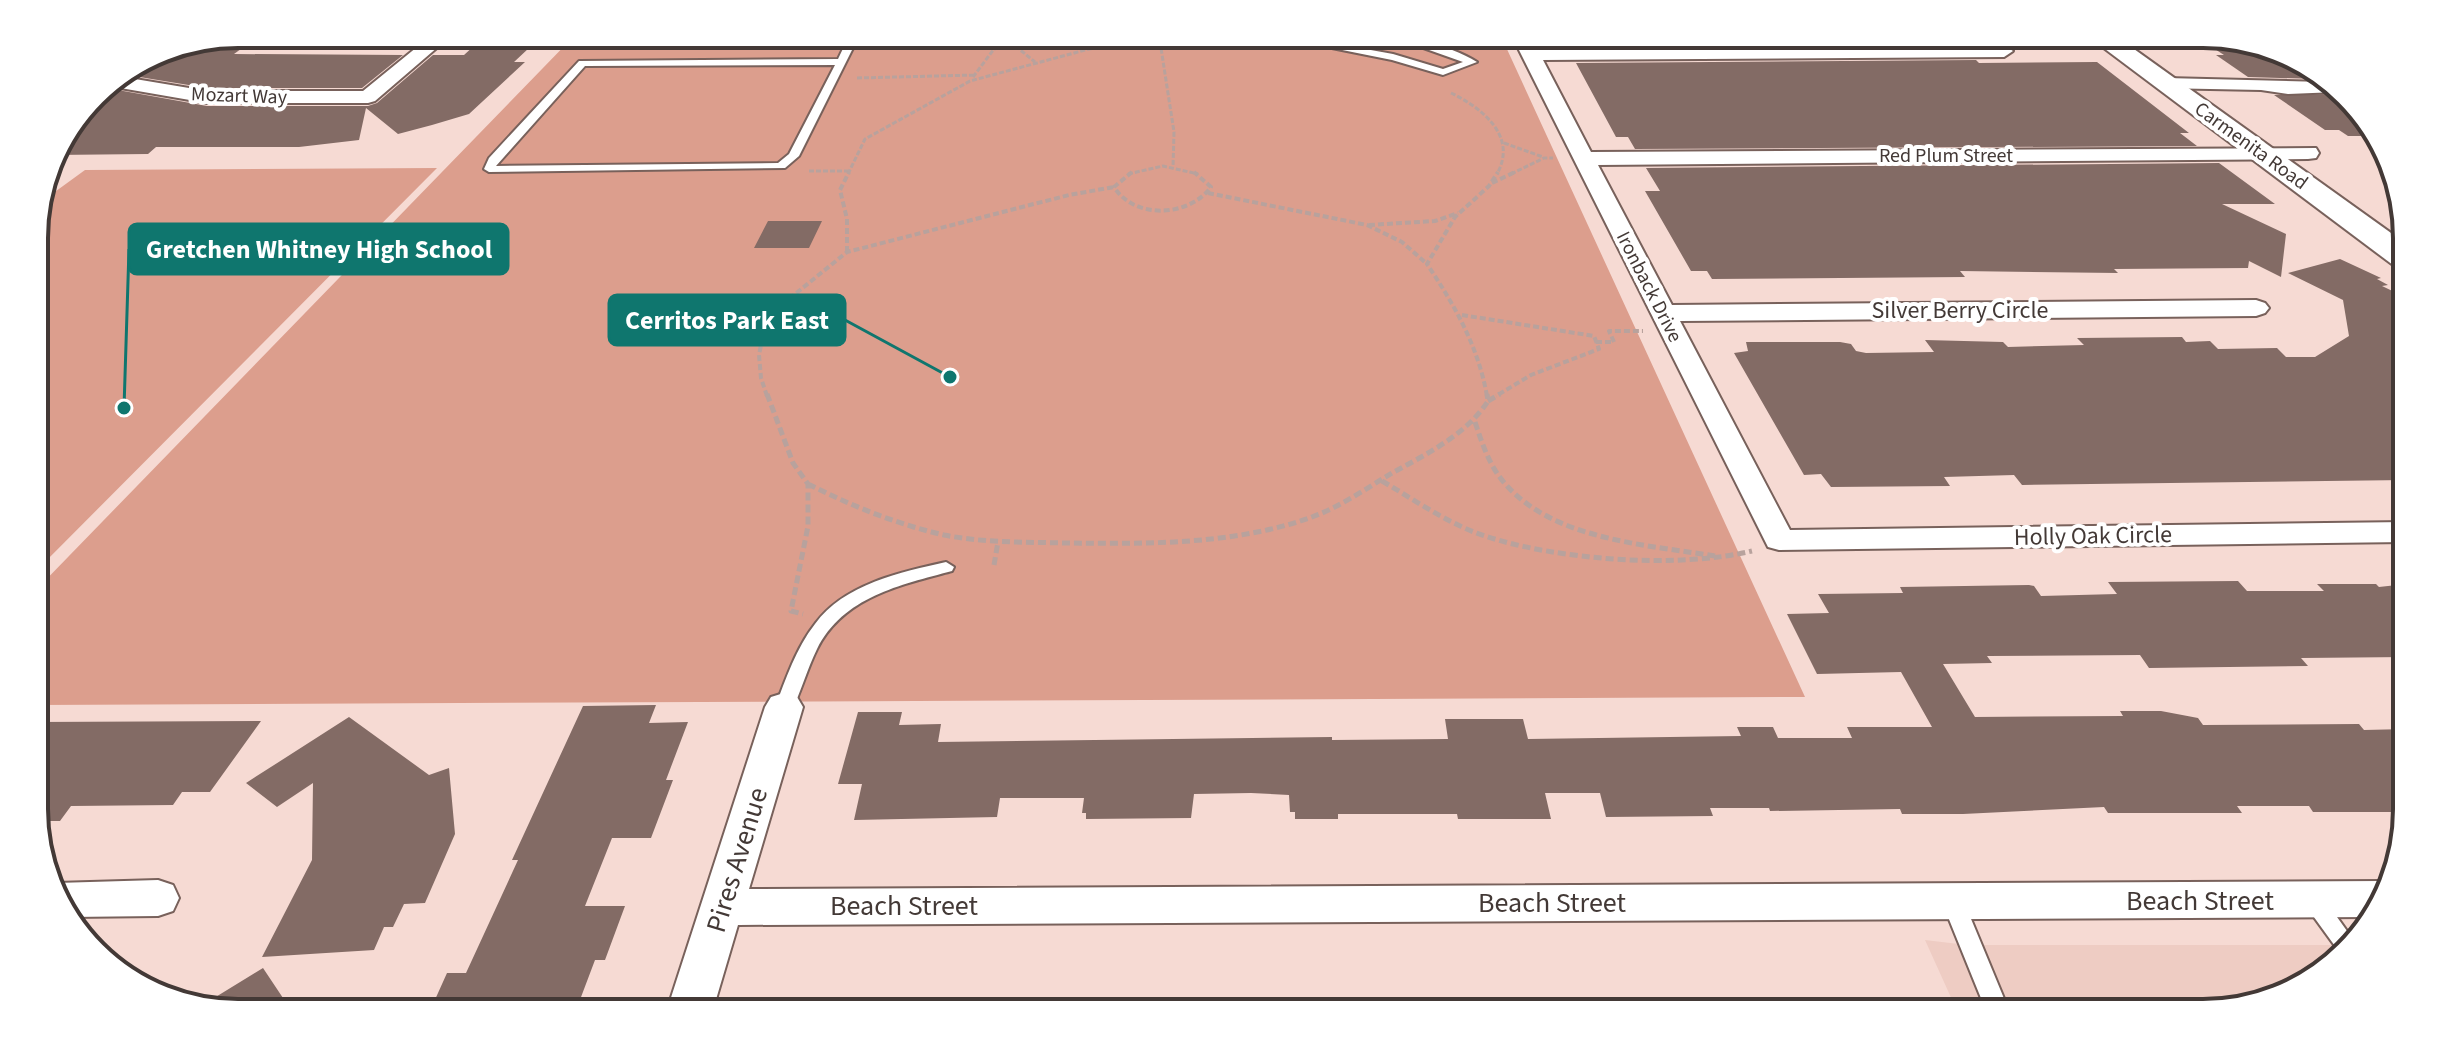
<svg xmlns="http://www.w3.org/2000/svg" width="2441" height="1047" viewBox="0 0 2441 1047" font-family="'Source Sans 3',sans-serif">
<rect width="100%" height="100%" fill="#f6dad3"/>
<!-- built -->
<path fill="#eeccc3" d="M1925,940L1967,945H2347L2327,971L2216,1013H1958Z"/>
<!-- green -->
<path fill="#dc9e8d" d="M576,34H1500L1805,697L36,705L35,591Z
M437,168L35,572L34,224L41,202L85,170Z"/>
<!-- building -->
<path fill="#836b65" d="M487,34H544L514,62H525L469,114L432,125L398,134L366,108L359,140L299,147H156L148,154L53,155L55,147L101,87L207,106H368L377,103L433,55H464Z
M1560,34H1946L1955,42L1566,45Z
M2192,34L2263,46L2317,79L2248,77L2216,55H2224Z
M245,46L234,54L403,55L362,88H207L121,74L160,49Z
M1976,60L1979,63L2097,62L2189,133H2180L2197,146L1635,149L1628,137H1616L1576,63Z
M2339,94L2365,114L2374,136H2348L2339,130H2325L2274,95Z
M2219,163L2275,204H2222L2286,234L2281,277L2249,261L2248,268L2114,269L2118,273L1960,271L1965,277L1712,279L1707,271H1691L1645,191H1660L1646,168Z
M768,221H822L809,248H754Z
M2340,259L2381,278L2377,279L2388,285L2382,286L2405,297L2406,480L2022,485L2014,475L1944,477L1950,486L1831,487L1821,474L1804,475L1734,353L1748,351L1746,342H1840L1851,344L1856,351L1866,353L1934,352L1925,340L2003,342L2008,347L2084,345L2077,338L2182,337L2186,342L2210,341L2218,349L2277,348L2286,357H2315L2349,336L2343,300L2288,273Z
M2238,581L2247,591H2324L2317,584H2376L2379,587L2406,584L2407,657L2301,658L2308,666L2149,668L2140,655L1987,656L1992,663L1943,664L1975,717L2123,716L2120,711H2161L2198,718L2203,725L2359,724L2364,730L2407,729V812H2313L2309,806H2237L2242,813H2108L2104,807L1963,814H1902L1900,809L1770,811L1769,808H1710L1713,816L1606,817L1600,793H1545L1551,819H1458L1457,814H1338V819H1295V812H1290L1289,795L1251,793L1194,794L1191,818L1086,819V813H1082L1084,798H1000L997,817L854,820L862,784H838L858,712H902L899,725L941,724L938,742L1332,737V740L1448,739L1445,719H1523L1528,739L1741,736L1737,727H1773L1778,738H1852L1847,727H1932L1901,672L1817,674L1787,614L1829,613L1818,594L1903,593L1900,587L2029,585L2034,586L2041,596L2117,594L2108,582Z
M656,705L649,723L688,722L666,780H673L651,838H612L585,906H625L605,960H595L575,1013H429L447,973H466L518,860H512L583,706Z
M349,717L429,775L449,768L455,834L425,903L404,904L393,927H384L374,950L262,957L312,860L313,783L277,807L246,783Z
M261,721L210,792H182L173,805L71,806L60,821H36V722Z
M263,968L293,1013H238L201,1006Z"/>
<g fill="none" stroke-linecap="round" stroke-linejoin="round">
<!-- lane casing -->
<g stroke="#78615b" stroke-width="4">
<path id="lane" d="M850,34H860L799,156L785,168L489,172L484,169L489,158L579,61L838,59ZM835,65L789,154L778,163L496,166L585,66Z
M1262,34H1282L1393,54L1443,69L1463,62L1415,45L1364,34C1398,34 1449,44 1477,62L1443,75L1392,60Z
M48,173L54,176L50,184L46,185Z
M946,562L954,567L952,571C900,585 843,597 817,649C807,669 801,692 791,712H777L775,707C786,679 796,648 815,624C844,584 901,572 946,562Z
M1953,893L1961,896L1964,902L2010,1013H1987L1942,902L1945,896Z
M2314,893L2322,896L2352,938L2340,953L2303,902L2306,896Z"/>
</g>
<!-- street casing -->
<g stroke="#78615b" stroke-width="4">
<path id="street" d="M433,34H453L375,101L368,103H207L103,85L117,76L207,91H363Z
M1511,34H1529L1537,48L2004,45L2013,51L2004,57L1543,60L1591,152L2316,148L2319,153L2316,158L2308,159L1598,165L1672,305L2256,300L2265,303L2269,308L2265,313L2256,316L1680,321L1790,530L2406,522V542L1779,550L1768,547Z
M2166,78L2323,82L2337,92L2288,94L2261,90L2159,88L2156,84Z
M784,693L797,697L803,707L749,889L2382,881L2392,885L2368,917L738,925L712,1013H666L765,707L771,697Z
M158,880L173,885L179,898L173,911L158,916L70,917L56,883Z"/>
</g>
<!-- secondary casing -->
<g stroke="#78615b" stroke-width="4">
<path id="secondary" d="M2085,34H2113L2405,243V268L2393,265Z"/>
</g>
<!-- path-far2 -->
<path stroke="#b8a29d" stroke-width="3" stroke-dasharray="5 2" stroke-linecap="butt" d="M876,34H888
M1009,34L1013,44L1035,62
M1081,34L1089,49
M1210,34L1222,38
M1159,35L1174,132L1173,167
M973,77L994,49L1013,44
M857,78L975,75
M1451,93C1482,108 1518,136 1497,174
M1504,143L1543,157
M809,171H849
M848,174L865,139L970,81L1089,49L1157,37L1247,43
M1128,174L1163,166L1198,174
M1511,174L1544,158H1553"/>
<!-- path-far1 -->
<path stroke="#b8a29d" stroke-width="4" stroke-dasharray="6 3" stroke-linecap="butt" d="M1132,172L1114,187C1135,220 1189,217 1211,187L1194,172
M1492,183L1515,172
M1208,193L1367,225L1402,242L1427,264
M1369,225L1435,221L1458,213
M847,252V219L840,190L849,172
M1462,315L1594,336L1599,349L1531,375L1496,396
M1596,342H1614L1609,331H1643
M767,396L761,378L759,355L764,330L784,303L847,252L1069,195L1114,187
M1487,396C1478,346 1455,306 1427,264L1455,217L1489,186L1498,172"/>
<!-- path -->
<path stroke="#b8a29d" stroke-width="5" stroke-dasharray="8 4" stroke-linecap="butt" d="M767,394L793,463L808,484V526L791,611L803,614
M1488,401L1500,394
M1475,422C1483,446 1490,468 1508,487C1557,540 1648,545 1715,556
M1382,481C1415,500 1448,524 1485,536C1557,560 1678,569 1752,551
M808,484C852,506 896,524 944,535C984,543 1025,542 1066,543C1148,544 1234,545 1312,517C1340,507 1367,488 1392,473C1427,454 1467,434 1488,401L1487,394
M994,565L998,542"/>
<!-- lane -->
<use href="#lane" fill="#fff" fill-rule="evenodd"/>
<!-- street -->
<use href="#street" fill="#fff" fill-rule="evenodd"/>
<!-- secondary -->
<use href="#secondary" fill="#fff" fill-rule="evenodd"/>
</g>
<g text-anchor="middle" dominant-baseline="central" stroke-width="8" stroke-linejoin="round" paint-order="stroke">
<!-- far-street labels -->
<g font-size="20" fill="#433936" stroke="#fff">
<text transform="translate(239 96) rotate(2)">Mozart Way</text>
<text transform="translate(2251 146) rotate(36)">Carmenita Road</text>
<text x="1946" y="156">Red Plum Street</text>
<text transform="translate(1649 287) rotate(63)">Ironback Drive</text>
</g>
<!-- street labels -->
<g font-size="24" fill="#433936" stroke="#fff">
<text x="1960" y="310">Silver Berry Circle</text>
<text transform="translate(2093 536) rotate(-1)">Holly Oak Circle</text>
</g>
<!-- near-street labels -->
<g font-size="28" fill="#433936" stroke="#fff">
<text transform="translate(737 860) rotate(-73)">Pires Avenue</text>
<text x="2200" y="901">Beach Street</text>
<text x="1552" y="903">Beach Street</text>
<text x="904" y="906">Beach Street</text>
</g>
</g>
<!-- crop -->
<path d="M0 0H2441V1047H0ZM238 48H2203A190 190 0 0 1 2393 238V809A190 190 0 0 1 2203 999H238A190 190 0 0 1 48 809V238A190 190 0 0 1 238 48Z" fill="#fff" fill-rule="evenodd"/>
<path fill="none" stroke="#433936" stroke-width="4" d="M238 48H2203A190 190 0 0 1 2393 238V809A190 190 0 0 1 2203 999H238A190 190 0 0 1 48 809V238A190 190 0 0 1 238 48Z"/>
<!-- callouts -->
<path fill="none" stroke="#0f766e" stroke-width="3" d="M124 408L129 249M950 377L845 320"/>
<g fill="#0f766e" stroke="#fff" stroke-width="3">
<circle cx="124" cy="408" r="8"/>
<circle cx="950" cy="377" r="8"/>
</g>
<g fill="#0f766e" stroke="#0f766e" stroke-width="3">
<rect x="129" y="224" width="379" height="50" rx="8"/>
<rect x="609" y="295" width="236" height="50" rx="8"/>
</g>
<g font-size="26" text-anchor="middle" font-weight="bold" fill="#fff">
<text x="319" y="258">Gretchen Whitney High School</text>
<text x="727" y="329">Cerritos Park East</text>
</g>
</svg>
